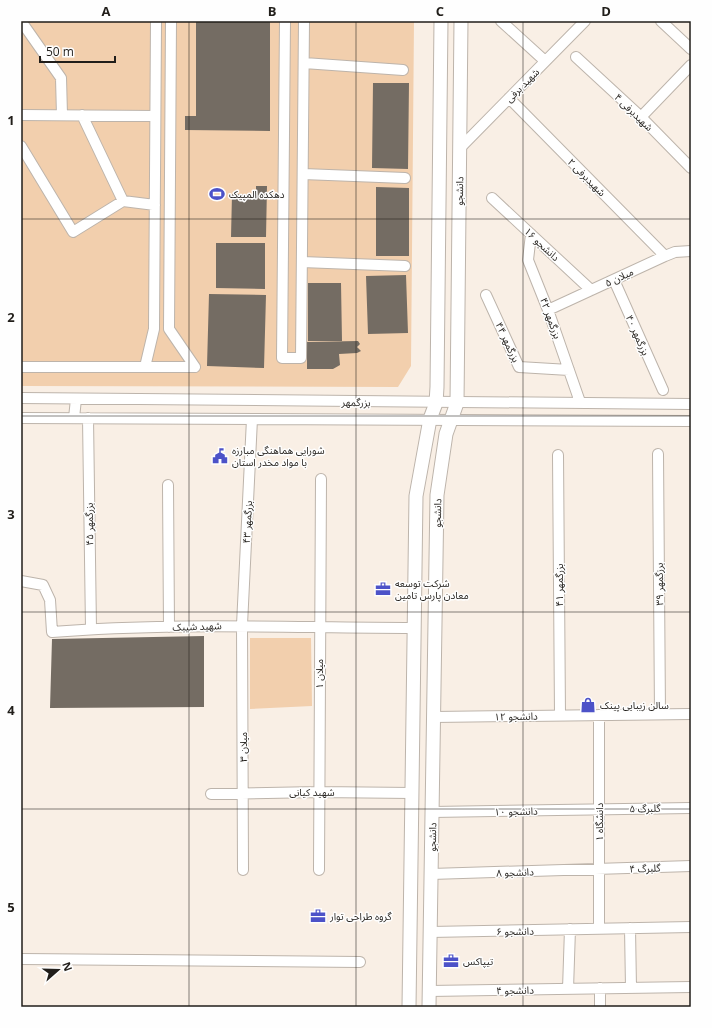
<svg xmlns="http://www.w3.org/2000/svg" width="712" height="1028" viewBox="0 0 712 1028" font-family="'Open Sans','Noto Sans Arabic',sans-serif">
<rect width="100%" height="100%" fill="#f9efe5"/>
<!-- green -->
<path fill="#f2cfad" d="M21,21H414L411,366L398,387L21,386Z
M250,638H311L312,706L250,709Z"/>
<!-- building -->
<path fill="#746c63" d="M196,21H270V131L185,130V116H196Z
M373,83H409L408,169L372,168Z
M256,186H267L266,237H231L232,194L256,195Z
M376,187L409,188V256H376Z
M216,243H265V289L216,288Z
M406,275L408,333L368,334L366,276Z
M308,283H341L342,341H308Z
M209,294L266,295L264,368L207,366Z
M358,341L360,344L357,347L361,351L357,353L339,354L340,365L333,369H307V342Z
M204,636V707L50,708L52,639Z"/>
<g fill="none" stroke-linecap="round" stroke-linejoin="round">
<!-- minor casing -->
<g stroke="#bdb4ab" stroke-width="12">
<path id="minor" d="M21,21L61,78L62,115
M171,21L169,329L195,367
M285,21L282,358H301L304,21
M501,21L545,61
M661,21L691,49
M576,57L641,117L691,168
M304,63L403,70
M509,98L665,256
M21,115L155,116
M641,117L691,65
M21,146L73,232L123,201L82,115
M460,148L585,21
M303,174L405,178
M492,198L591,290
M123,201L155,205
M531,234L528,260L548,310L580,402
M302,262L405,266
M614,280L663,390
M486,295L519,367L569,370
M548,310L665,256L675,252L691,251
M21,367H195
M145,367L154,329L156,21
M21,398L691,404
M21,418L691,421
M74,418L76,399
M88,418L91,629
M658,454L660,714
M558,455L560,715
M168,485L169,627
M21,581L43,585L50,600L52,632C173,622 294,628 414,628
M599,715V929
M434,717L691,714
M211,794L318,792L412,793
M432,812L691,808
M243,870L242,625L252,419
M319,870L321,479
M431,874L691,866
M630,928L631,988
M430,932L691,927
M21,959L360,962
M568,989L570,929
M429,991L691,987
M600,1007V988"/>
</g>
<!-- major casing -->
<g stroke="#bdb4ab" stroke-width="15">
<path id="major" d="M409,1007L416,496L430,419L436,403L437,387L441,21
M429,1007L437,495L446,434L457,403L461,21"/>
</g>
<!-- minor -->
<use href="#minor" stroke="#fff" stroke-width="10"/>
<!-- major -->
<use href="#major" stroke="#fff" stroke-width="13"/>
</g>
<!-- grid -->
<path fill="none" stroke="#211e1a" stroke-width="1" stroke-opacity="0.55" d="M189,21V1007M356,21V1007M523,21V1007M21,219H691M21,416H691M21,612H691M21,809H691"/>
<!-- icons -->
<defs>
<g id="stadium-bare" transform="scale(1.2)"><path d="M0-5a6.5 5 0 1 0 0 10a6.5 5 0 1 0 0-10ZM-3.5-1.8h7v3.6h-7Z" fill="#4c52c8" stroke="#fefefe" stroke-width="2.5" paint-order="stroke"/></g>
<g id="civic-bare" transform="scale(1.2)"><path d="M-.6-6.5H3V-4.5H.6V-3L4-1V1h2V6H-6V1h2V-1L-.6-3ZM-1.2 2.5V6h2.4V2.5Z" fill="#4c52c8" stroke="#fefefe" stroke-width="2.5" paint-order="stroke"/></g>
<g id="office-bare" transform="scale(1.2)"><path d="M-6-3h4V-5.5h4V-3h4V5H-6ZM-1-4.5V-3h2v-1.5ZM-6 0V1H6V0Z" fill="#4c52c8" stroke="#fefefe" stroke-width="2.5" paint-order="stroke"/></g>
<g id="shop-bare" transform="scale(1.2)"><path d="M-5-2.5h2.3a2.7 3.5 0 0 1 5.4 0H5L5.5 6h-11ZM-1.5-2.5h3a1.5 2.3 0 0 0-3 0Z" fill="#4c52c8" stroke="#fefefe" stroke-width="2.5" paint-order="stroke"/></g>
</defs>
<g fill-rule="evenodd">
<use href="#stadium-bare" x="217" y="194"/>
<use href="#civic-bare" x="220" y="456"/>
<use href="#office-bare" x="383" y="589"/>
<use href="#shop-bare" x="588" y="705"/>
<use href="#office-bare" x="318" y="916"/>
<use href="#office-bare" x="451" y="961"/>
</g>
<g text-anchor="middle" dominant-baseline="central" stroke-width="3" stroke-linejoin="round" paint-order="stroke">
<!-- street labels -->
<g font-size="10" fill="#211e1a" stroke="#fefefe">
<text transform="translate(522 85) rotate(-45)">شهید برفی</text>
<text transform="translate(634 112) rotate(44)">شهیدبرفی ۴</text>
<text transform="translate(587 177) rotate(45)">شهیدبرفی ۲</text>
<text transform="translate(459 191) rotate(-89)">دانشجو</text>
<text transform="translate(542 244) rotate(43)">دانشجو ۱۶</text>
<text transform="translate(619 277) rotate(-25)">میلان ۵</text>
<text transform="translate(551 318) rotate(70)">بزرگمهر ۴۲</text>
<text transform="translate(638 335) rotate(66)">بزرگمهر ۴۰</text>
<text transform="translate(508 342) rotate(65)">بزرگمهر ۴۴</text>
<text transform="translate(356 402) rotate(1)">بزرگمهر</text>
<text transform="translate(437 513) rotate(-89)">دانشجو</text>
<text transform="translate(247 522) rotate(-87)">بزرگمهر ۴۳</text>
<text transform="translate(89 524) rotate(-91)">بزرگمهر ۴۵</text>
<text transform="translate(659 584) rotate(-91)">برزگمهر ۳۹</text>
<text transform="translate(559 585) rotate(-90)">بزرگمهر ۴۱</text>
<text transform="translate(197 626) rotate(-2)">شهید شیبک</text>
<text transform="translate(319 674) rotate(-90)">میلان ۱</text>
<text transform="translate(516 716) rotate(-1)">دانشجو ۱۲</text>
<text transform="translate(243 747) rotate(-90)">میلان ۳</text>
<text x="312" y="792">شهید کیانی</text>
<text transform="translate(645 808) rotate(-1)">گلبرگ ۵</text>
<text transform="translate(516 811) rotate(-1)">دانشجو ۱۰</text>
<text transform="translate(599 822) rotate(-90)">دانشگاه ۱</text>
<text transform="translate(432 837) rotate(-89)">دانشجو</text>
<text transform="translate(645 868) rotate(-2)">گلبرگ ۴</text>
<text transform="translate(515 872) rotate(-2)">دانشجو ۸</text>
<text transform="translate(515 931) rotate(-1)">دانشجو ۶</text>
<text transform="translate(515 990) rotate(-1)">دانشجو ۴</text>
</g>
<!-- poi labels -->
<g font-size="10" fill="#211e1a" stroke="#fefefe" text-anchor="start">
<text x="229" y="194">دهکده المپیک</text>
<text x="232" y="450">شورایی هماهنگی مبارزه<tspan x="232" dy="12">با مواد مخدر استان</tspan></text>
<text x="395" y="583">شرکت توسعه<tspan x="395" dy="12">معادن پارس تامین</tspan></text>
<text x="600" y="705">سالن زیبایی پینک</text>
<text x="330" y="916">گروه طراحی توار</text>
<text x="463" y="961">تیپاکس</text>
</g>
</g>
<!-- border -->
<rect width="712" height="1028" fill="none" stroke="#fefefe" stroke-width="44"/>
<!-- north arrow -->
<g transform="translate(58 970) rotate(70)" stroke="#fefefe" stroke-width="3" paint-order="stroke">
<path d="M0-3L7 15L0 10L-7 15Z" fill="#211e1a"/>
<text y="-6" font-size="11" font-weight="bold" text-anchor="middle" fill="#211e1a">N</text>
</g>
<!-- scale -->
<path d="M40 56v6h75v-6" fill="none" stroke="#211e1a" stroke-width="2"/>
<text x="46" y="56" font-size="12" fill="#211e1a" stroke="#fefefe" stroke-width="3" paint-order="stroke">50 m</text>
<rect x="22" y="22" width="668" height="984" fill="none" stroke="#211e1a" stroke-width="1.5"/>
<g font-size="13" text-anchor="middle" font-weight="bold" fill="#211e1a">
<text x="106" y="16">A</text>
<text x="272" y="16">B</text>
<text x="440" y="16">C</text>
<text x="606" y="16">D</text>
<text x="11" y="125">1</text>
<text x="11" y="322">2</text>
<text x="11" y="519">3</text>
<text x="11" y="715">4</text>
<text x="11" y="912">5</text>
</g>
</svg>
